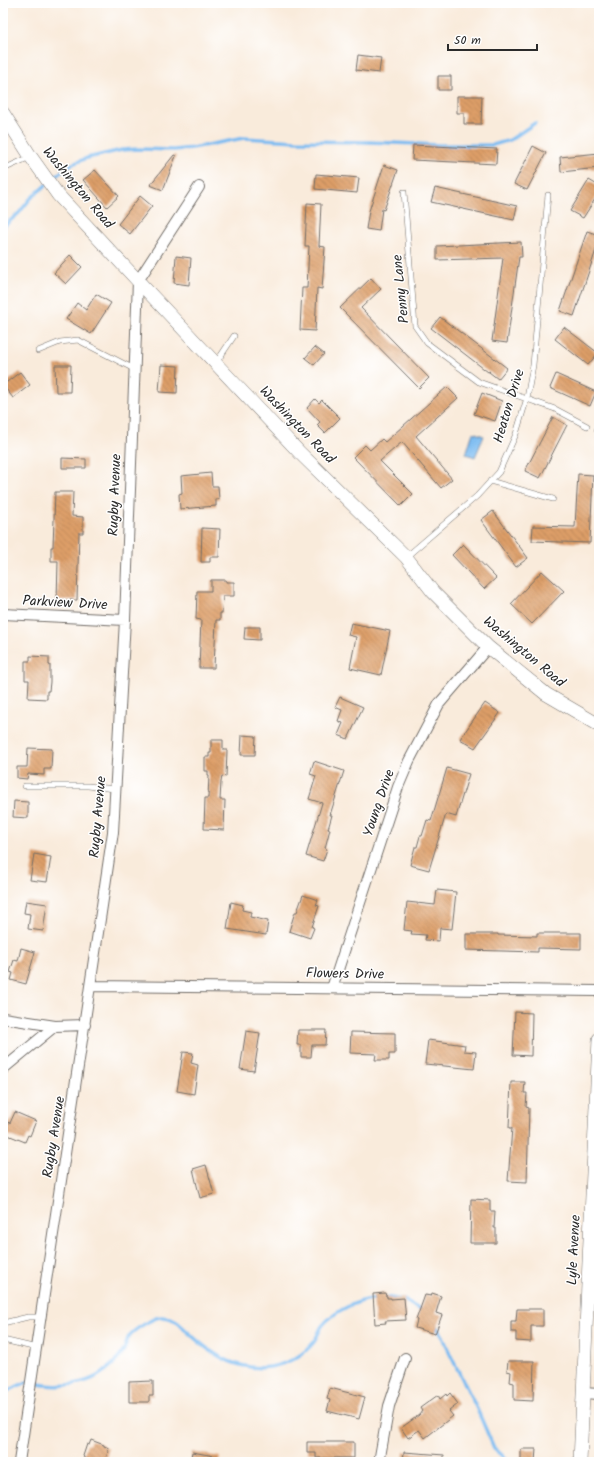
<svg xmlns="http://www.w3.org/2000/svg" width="602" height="1465" viewBox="0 0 602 1465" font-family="Kalam,sans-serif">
<defs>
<pattern id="building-back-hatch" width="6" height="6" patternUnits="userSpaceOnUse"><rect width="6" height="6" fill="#dd9e67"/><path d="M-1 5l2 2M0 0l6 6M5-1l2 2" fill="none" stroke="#b38155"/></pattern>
</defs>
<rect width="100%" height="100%" fill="#fff"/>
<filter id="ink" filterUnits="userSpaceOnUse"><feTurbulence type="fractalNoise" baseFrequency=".025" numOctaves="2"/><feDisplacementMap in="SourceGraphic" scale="8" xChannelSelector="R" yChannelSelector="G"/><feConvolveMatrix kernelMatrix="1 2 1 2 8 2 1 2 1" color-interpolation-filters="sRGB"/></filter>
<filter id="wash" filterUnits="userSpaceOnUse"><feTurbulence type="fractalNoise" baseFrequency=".012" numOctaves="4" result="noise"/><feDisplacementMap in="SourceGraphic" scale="16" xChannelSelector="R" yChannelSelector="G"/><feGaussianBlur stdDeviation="0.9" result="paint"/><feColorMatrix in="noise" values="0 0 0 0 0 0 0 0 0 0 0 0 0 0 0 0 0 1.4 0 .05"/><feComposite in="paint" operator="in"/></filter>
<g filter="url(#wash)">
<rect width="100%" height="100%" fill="#f9ebdb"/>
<!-- water -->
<path fill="#7dbcf1" stroke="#54748e" d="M473,432L484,436L475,457L466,454Z"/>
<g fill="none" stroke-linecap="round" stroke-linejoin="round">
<!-- stream -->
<path stroke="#7dbcf1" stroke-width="3.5" d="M51,180L70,165L87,158L122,150L139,149L174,150L192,148L244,138L297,141L369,142L440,145H493L510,140L535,123
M3,227L19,213L30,199L47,184
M384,1297L404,1300L422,1311
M435,1324L443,1336L449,1352L477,1409L494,1448L510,1462
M3,1393C11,1390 20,1384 28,1382C34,1382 40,1385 46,1385C62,1387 85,1384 99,1375C108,1369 117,1362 123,1352C126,1347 126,1340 130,1335C134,1330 154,1317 161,1317C176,1317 181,1326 191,1335C199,1342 208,1350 217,1355C231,1364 253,1370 270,1367C286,1364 303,1356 314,1342C317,1337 319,1331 322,1326C335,1310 358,1300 378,1298"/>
</g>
<g id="blocks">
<!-- building -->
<path fill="url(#building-back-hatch)" d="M358,55L381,58L379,73L356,70Z
M438,76H451V90H438Z
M457,96H482L481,124H464V113H457Z
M413,145L497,149L496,164L412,160Z
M533,146L546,153L527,190L514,184Z
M599,153V168L561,172L560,157Z
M174,155L176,156L163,190L150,185Z
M384,165L398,170L384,210L382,209L379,231L366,229L369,211Z
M95,170L119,196L107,207L83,180Z
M316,174L359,178L357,193L315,189Z
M589,180L599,186V193L583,218L570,211Z
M435,188L517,206L514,220L431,202Z
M140,196L152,206L130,234L118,224Z
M307,203L321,204L319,246L325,247L322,289L317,288L315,331L300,330L302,288H307L309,246H305Z
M587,231L599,235V241L574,316L560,311Z
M521,242L522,257H519L507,343L492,341L503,258L437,260V246Z
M70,255L82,267L66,284L54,273Z
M176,256L191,258L189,285L174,283Z
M371,278L381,289L361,308L429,378L419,388L340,308Z
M96,294L111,303L91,334L66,319L77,303L86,310Z
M440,317L507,368L498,379L489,372L490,371L488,372L431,328Z
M564,327L598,353L588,365L555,339Z
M315,347L324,354L314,365L305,358Z
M55,365H71L70,392H56Z
M161,365L178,366L177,393L159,392Z
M20,372L30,385L13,398L3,385Z
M556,374L596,392L590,406L550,388Z
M447,387L458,398L416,436L452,479L441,488L402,442L380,461L413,494L401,506L353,457L365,445L370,450L382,439L385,442Z
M482,393L502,401L495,421L474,414Z
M315,399L319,403L322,400L340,418L325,433L317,425L320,422L307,408Z
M553,417L567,425L540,478L525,471Z
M62,458L86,459V468H62Z
M211,473L212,486H218L219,499H216V506L180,509L179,494L182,493L181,476Z
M578,474L593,475L590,543L532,541L533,526L575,527Z
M55,492H73L72,516L83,517V533H79L77,600H57L58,561H51V547H53Z
M493,511L528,558L516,567L481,520Z
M202,528L220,529L219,557H210V562H201Z
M463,544L496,578L484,589L452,555Z
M542,571L564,591L532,624L511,604Z
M211,580H226V582H234V596H223L222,613H220V620H216L214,668H199L201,620L196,619L197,591H211Z
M351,623L390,631L381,675L350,668L356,637L348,635Z
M245,627H260V640L244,639Z
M30,656L49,657V665H50V682L49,691H47V699L28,698L29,680H25V661H30Z
M340,697L363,707L348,739L338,735L343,723L338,721L342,710L335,707Z
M485,703L500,713L475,748L460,739Z
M242,735L256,736L255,755H241Z
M211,740H223V750H227L226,777L222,776L221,782L220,800H225L224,830L204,829L205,798H208L209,775H208V771H205V757H209V753H211Z
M28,748L52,749L51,769H44V775L28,774L27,779L17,778V767H27Z
M314,761L344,771L330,815H332L328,829H330L325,848L327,849L323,861L306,856L322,803L309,799L316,776L310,774Z
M447,768L469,774L456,817L446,814L429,870L410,865L415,847H417L420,836H422L427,820L431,821Z
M14,801L28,802V818L13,817Z
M34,854L51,857L47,882L30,880Z
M437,890L456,892L452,929L440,928L439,941L425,940L426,935L411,934L412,931L404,930L407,902L435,905Z
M303,895L318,900L316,905L319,906L312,927L314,928L310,938L289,931L295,912H297Z
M26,901L47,904L43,931L28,929L30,914L24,913Z
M231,902L243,905L242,910L251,912L250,917L268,921L266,935L227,929Z
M537,933H581V949L538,948V952L466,950V934H498V935L537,936Z
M21,948L35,952L26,984L11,980L13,973L10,972L14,960L18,961Z
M515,1012L532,1013L531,1056L513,1055Z
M298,1030H326L325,1045H312L311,1057H301V1045H297Z
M246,1031L260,1033L254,1071L240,1069Z
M351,1032L395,1033V1054H389V1060H375L376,1054L350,1053Z
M428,1040L465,1045L464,1051L476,1052L474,1069L425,1064Z
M183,1052L193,1053L191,1063L198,1065L194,1094L177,1091Z
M511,1082H525L524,1093H527L526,1107L529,1108L527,1182L508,1181L512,1128H509Z
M15,1112L36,1121L30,1136L28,1135L25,1142L3,1133L7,1122L10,1123Z
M206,1165L214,1194L200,1198L193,1169Z
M471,1199L490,1200V1211H495L494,1228H496V1243H470Z
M385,1293L386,1296H387V1298H391V1299L404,1298L406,1320L385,1321L386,1323L375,1324L373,1294Z
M432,1293L441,1296L436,1313L442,1315L435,1334L415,1328L417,1320H416L425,1295L431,1296Z
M517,1309H543V1326H531V1342L516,1341V1332H511V1321H516Z
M508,1361H534L533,1401L514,1400V1383L510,1382L511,1372L507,1371Z
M153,1381V1396H149V1402H129V1382Z
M330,1388L365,1397L359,1419L327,1411L330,1400L327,1399Z
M450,1393L458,1404L449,1411L453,1416L425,1438L419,1430L408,1438L401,1428L419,1415L422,1411L420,1408L438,1395L440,1399L446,1394L447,1396Z
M91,1440L104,1445V1446L109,1448L105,1462H83L84,1457L83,1456L87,1444L89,1445Z
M307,1442H354V1458H316V1453H307Z
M521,1449H536L535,1462H521Z
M192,1452L220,1457L219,1462H190Z
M404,1452L444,1455V1462H403Z"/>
</g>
</g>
<g filter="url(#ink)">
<use href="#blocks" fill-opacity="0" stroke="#736e69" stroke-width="1"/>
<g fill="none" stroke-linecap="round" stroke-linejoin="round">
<!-- service casing -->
<g stroke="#736e69" stroke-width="6">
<path id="service" d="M3,168L8,167L30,157
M404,192L415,326L427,343L479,382L555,409L587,426
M38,351L60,342L78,340L134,369
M216,363L234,336
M597,430L599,431
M490,481L553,499
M406,557L477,496L499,472L516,434L527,398L533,365L548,195
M25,786H88L115,789
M3,1323L28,1317H41
M3,1340L37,1348"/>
</g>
<!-- minor casing -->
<g stroke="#736e69" stroke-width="12">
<path id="minor" d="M3,614L125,620
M91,986L599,991
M332,988L398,787L409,761L439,704L488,647
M3,1018L55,1026L85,1025
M3,1069L55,1026
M583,1393L599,1394
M19,1462L113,832L125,620L138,281L199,187
M379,1462L389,1406L405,1358"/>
</g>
<!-- tertiary casing -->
<g stroke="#736e69" stroke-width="14">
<path id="tertiary" d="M3,113L31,157L58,195L138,281L300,453L406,557L433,592L488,647L546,694L599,725
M580,1462L599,1039"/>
</g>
<!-- service -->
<use href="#service" stroke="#fff" stroke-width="5"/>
<!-- minor -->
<use href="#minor" stroke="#fff" stroke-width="10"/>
<!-- tertiary -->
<use href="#tertiary" stroke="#fff" stroke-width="13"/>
</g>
</g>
<g text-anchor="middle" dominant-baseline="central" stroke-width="3" stroke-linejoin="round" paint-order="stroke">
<!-- street labels -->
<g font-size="14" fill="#2b2b2b" stroke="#fff">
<text transform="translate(78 188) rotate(50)">Washington Road</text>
<text transform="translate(401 289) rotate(-96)">Penny Lane</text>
<text transform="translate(509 406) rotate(-73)">Heaton Drive</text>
<text transform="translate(297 425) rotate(46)">Washington Road</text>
<text transform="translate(115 495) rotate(-88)">Rugby Avenue</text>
<text transform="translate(65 603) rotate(3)">Parkview Drive</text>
<text transform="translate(524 652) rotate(40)">Washington Road</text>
<text transform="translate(379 803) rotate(-71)">Young Drive</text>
<text transform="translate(98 817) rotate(-85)">Rugby Avenue</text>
<text transform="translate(345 974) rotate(1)">Flowers Drive</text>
<text transform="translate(54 1137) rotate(-81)">Rugby Avenue</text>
<text transform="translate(574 1250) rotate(-87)">Lyle Avenue</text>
</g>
</g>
<!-- margin -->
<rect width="602" height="1465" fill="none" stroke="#fff" stroke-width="16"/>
<!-- scale -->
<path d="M448 44v6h89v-6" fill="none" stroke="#2b2b2b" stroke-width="2"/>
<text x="454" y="44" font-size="12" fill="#2b2b2b" stroke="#ffffff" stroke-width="3" paint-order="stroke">50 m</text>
</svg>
